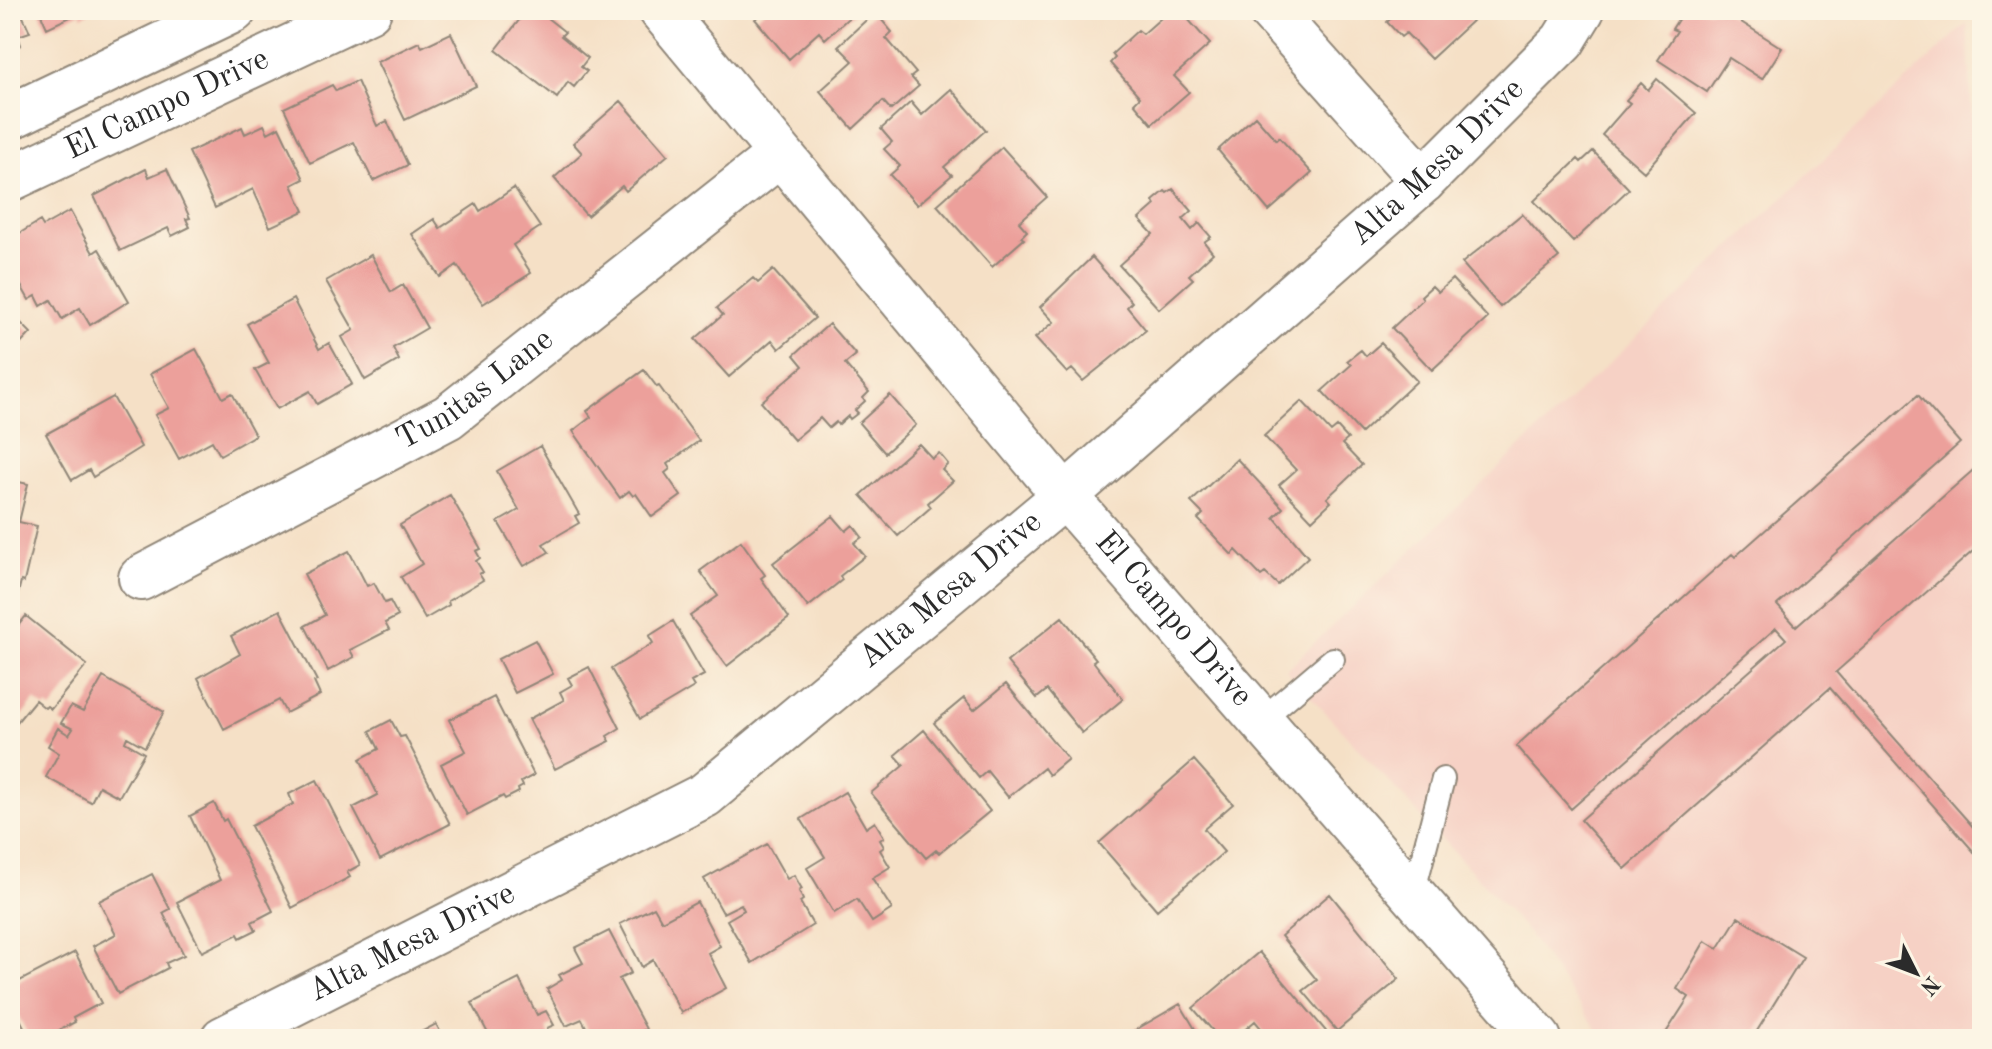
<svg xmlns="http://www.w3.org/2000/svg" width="1992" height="1049" viewBox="0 0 1992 1049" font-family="'Old Standard TT',serif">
<rect width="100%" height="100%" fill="#fcf5e5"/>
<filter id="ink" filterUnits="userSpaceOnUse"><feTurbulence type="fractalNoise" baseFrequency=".0125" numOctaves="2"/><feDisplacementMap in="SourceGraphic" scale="16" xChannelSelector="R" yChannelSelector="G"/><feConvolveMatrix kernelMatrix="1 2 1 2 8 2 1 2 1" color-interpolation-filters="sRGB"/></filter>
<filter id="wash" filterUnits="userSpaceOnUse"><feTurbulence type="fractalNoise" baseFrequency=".006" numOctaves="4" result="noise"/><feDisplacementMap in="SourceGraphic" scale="32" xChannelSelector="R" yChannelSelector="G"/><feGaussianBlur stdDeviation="1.8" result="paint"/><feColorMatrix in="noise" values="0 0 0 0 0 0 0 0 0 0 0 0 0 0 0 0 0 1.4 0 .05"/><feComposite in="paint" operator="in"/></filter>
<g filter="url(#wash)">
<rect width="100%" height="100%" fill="#f5e0c6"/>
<!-- built -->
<path fill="#f6d1c5" d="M1967,23L1982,318V1039H1604L1525,929L1286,670Z"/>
<g id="blocks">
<!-- building -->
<path fill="#eca09b" d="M10,10H20L30,32L18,36L21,45L10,50Z
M39,10H95L82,16L81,12L47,28Z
M527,10H537L565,32L561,36L588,58L581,67L587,71L574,87L568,82L557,98L496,50Z
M765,10H853L855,12L825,39L819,32L789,59L755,19Z
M1170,10H1180L1210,44L1174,76L1189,92L1152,124L1134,103L1140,97L1110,63L1115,58L1112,54L1138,30L1143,34Z
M1394,10H1462L1472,21L1431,59L1406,33L1401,37L1387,22L1396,13Z
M1684,10H1722L1782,48L1762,79L1729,58L1707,92L1658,60L1677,31L1672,29Z
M875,12L892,32L886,38L916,73L911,77L919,86L891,110L883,101L853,129L820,91L853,61L838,46Z
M451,33L476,86L405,120L377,62L419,42L422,47Z
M1657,79L1696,113L1644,172L1602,135L1630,103L1626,100L1641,83L1648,90Z
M357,81L377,126L387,121L408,165L373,181L354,142L310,163L284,108L332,85L336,91Z
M951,89L986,130L944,167L952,175L917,205L890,175L900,166L884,149L892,142L881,129L911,102L922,115Z
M621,101L668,155L626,191L622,186L587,216L554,178L582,153L573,143Z
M1255,116L1276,140L1279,137L1312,173L1269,211L1218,150Z
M264,125L268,133L279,127L304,179L292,185L304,211L270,227L253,189L215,208L189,152L242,127L245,134Z
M1002,147L1047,197L1019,222L1027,231L1021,237L1024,239L992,267L937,205Z
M1593,151L1629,189L1573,242L1534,201L1578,159L1581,162Z
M146,169L149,177L167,169L190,218L186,219L190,227L172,236L168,228L120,251L94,196Z
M514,188L540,227L513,245L531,273L483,304L457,265L440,277L412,234L434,219L440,228L476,204L480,211Z
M1173,189L1192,211L1183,219L1192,230L1199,223L1211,237L1204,242L1213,253L1189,275L1193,279L1159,309L1119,265L1153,234L1139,219L1155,205L1153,201L1165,191L1167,193Z
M70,211L93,253L99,249L129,301L90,325L80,308L62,319L51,300L41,306L36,296L29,300L10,266V239L40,221L43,226Z
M1522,214L1559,257L1500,307L1462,263Z
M371,255L391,292L403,285L427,328L393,348L399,360L365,380L342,337L354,330L326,281Z
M1092,257L1132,302L1127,307L1146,330L1083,381L1072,369L1067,373L1035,338L1054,322L1040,307Z
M773,270L815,318L779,349L772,340L729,377L695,339L723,315L717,308L753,278L758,283Z
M1452,279L1488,318L1432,370L1392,328L1423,299L1421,296L1432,286L1438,292Z
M293,299L319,349L329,343L352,384L317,404L310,391L277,409L255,370L269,363L247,324Z
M10,312L31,333L10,355Z
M829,324L856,355L845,364L869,392L863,398L865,401L855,410L858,413L850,419L848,416L838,425L836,422L829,428L820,418L794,440L761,402L803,366L794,355Z
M1381,343L1417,381L1361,433L1322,391L1351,365L1347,361L1361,350L1366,356Z
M196,349L223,398L232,393L255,435L220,455L212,441L179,459L155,415L169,408L150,374Z
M644,370L657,387L659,386L699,441L667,464L670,469L665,473L681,496L652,517L636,494L633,496L629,491L620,498L573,431L591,417L587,411Z
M890,395L916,425L885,453L859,423Z
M1918,395L1960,443L1777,605L1796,626L1980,464L1982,466V543L1836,672L1982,837V861L1830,688L1625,869L1581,820L1786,639L1776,628L1571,809L1516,746L1732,554L1735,557Z
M113,397L141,447L93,477L89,470L72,480L46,434Z
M1302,401L1331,432L1337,427L1348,439L1342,444L1362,465L1327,498L1331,502L1312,520L1279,485L1296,470L1264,436Z
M919,444L932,458L939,453L948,464L942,470L953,481L928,503L931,507L898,536L861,495Z
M540,446L579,514L575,516L579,523L543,544L549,552L524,566L498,522L519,510L497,471Z
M1237,459L1283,508L1274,517L1308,557L1278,585L1265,573L1261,576L1236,550L1232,555L1198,519L1203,514L1191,502Z
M10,480L28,484L19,522L37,526L24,582L21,581L16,602L10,600Z
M450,495L481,549L476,551L480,558L476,561L483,572L479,574L483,580L448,601L449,605L425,619L401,577L422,564L400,525Z
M833,516L846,531L853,525L862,537L854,543L865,556L840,576L842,580L808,607L773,563Z
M741,541L765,575L761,578L789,618L727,666L690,616L718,596L700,571Z
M349,551L367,586L374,583L385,603L390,601L398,616L385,623L389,630L350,650L354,657L328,671L305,626L325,615L304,574Z
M280,610L317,681L314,682L320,695L286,713L279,700L224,729L198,678L240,654L231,636Z
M26,616L87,665L51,709L47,706L45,708L35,700L17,722L10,716V636Z
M1062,617L1096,659L1093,661L1123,699L1082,733L1047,690L1037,698L1007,662Z
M673,621L704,675L691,682L694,687L640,719L611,669L653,643L649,636Z
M535,640L553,674L515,693L498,659Z
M589,667L620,728L607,736L610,741L555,769L529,719L564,700L560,692L572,685L568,678Z
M103,677L164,712L145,747L127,737L125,742L144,753L119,797L99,786L91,802L46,777L59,753L48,746L58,728L69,735L73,729L61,723L71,706L83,712Z
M1006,684L1068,759L1049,775L1044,768L1008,797L987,771L979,778L934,723L964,698L974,710Z
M494,697L534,775L521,782L523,786L518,789L519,792L505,799L503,796L467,815L441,764L466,751L449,720Z
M391,720L400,737L405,736L450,824L380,860L353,808L378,795L360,759L379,749L370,731Z
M924,730L990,811L939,853L936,850L926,858L871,793L904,765L895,755Z
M1194,760L1233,804L1204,829L1224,852L1157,910L1099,843Z
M317,780L360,865L347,872L350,877L292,908L251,826L293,804L289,794Z
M845,792L866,828L875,822L884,837L880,840L884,847L880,850L890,867L872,878L892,909L872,922L857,899L834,913L807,868L825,857L801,819Z
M214,803L223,821L226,819L273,911L252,922L256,930L240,938L238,934L202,952L177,902L220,880L190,816Z
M767,844L787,879L794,875L802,889L799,891L803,900L800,902L813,925L752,963L727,920L744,910L741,904L723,913L704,879Z
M152,874L170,909L163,913L184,955L166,963L168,968L118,994L93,946L116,934L99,901Z
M1330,894L1399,979L1337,1031L1303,991L1317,980L1281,936Z
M697,902L720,946L708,953L726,988L681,1013L653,960L642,967L620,924L654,907L662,921Z
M1738,917L1803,957L1752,1039H1662L1689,997L1677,989L1705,941L1718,949Z
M609,931L631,973L619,979L646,1029L627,1039H592L582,1019L566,1026L547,989L562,980L559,975L583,963L575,948Z
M75,952L101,1003L73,1018L75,1022L42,1039H30L10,999V986Z
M1259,952L1330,1036L1327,1039H1270L1255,1021L1234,1039H1220L1193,1008Z
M519,979L537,1015L546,1011L554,1025L547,1028L550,1039H491L472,1003Z
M1180,1004L1201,1039H1120Z
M436,1024L444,1039H408Z"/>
</g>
</g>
<g filter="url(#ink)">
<use href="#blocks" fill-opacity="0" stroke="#908678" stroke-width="2"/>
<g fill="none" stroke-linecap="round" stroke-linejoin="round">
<!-- lane casing -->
<g stroke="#908678" stroke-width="26">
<path id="lane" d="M1261,720L1333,659
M1413,894L1443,779"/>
</g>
<!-- street casing -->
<g stroke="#908678" stroke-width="48">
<g id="street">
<path id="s1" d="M661,10L1065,496L1539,1039"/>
<path d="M1270,10L1423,181"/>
<path d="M10,117L234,10"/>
<path id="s2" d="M10,179L369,10"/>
<path id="s3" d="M141,578L448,417L779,155"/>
<path id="s4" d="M223,1039L705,795L1065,496L1423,181L1563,41L1582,10"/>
</g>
</g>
<!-- lane -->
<use href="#lane" stroke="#fff" stroke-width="22"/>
<!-- street -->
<use href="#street" stroke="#fff" stroke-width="44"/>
</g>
</g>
<g text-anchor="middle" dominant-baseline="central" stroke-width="8" stroke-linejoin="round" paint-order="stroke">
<!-- street labels -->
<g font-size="32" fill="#2b2b2b" stroke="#fcf5e5">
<text stroke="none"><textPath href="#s2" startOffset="174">El Campo Drive</textPath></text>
<text stroke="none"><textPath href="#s4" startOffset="1508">Alta Mesa Drive</textPath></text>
<text stroke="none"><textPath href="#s3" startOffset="384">Tunitas Lane</textPath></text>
<text stroke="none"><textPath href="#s4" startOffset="860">Alta Mesa Drive</textPath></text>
<text stroke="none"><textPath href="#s1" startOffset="796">El Campo Drive</textPath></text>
<text stroke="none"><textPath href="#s4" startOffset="212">Alta Mesa Drive</textPath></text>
</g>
</g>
<!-- margin -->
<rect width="1992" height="1049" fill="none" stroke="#fcf5e5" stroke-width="40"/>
<!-- north arrow -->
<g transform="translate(1916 973) rotate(132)" stroke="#fcf5e5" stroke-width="6" paint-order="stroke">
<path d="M0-6L14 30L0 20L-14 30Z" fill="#2b2b2b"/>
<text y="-12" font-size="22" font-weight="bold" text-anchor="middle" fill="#2b2b2b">N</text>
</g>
</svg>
